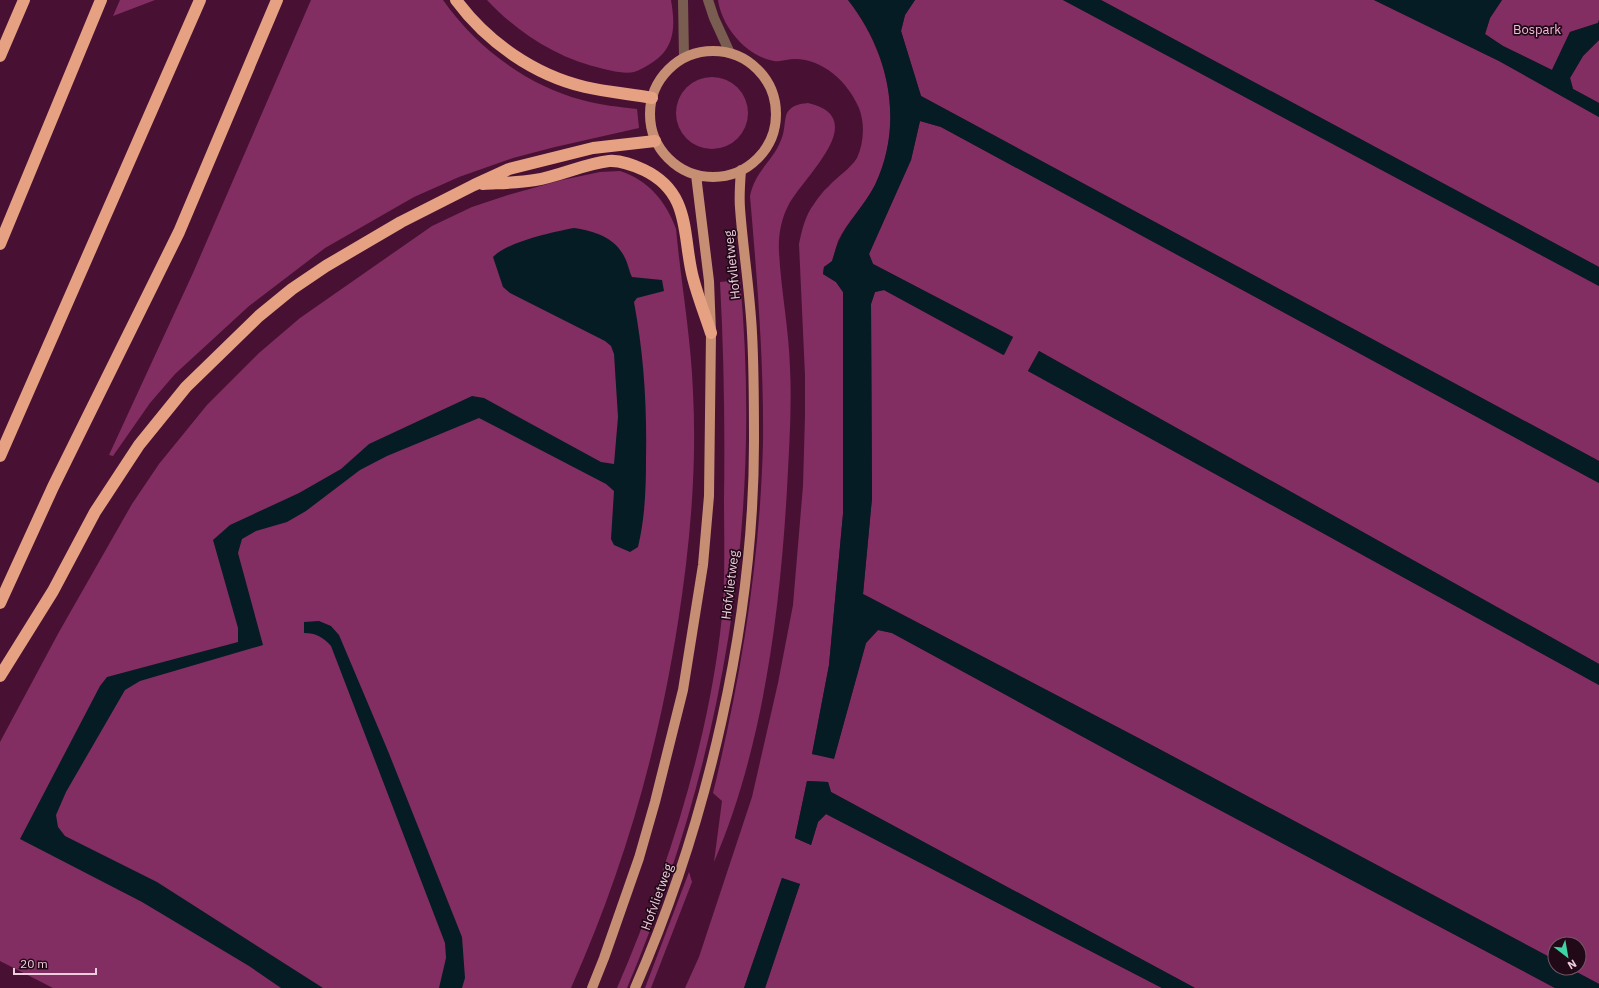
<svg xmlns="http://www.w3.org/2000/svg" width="1599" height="988" viewBox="0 0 1599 988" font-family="'IBM Plex Sans',sans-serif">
<rect width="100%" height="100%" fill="#481133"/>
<!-- green -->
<path fill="#832e62" d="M120,0H155L113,16Z
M311,0H443C476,47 526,85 582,100C600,105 619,107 637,109L639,128L555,147L513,158L459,177L414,197L325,248L249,306L175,374L150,403L113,456L109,455L193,273Z
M487,0H671C675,24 676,47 653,62C647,66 640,70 634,72C624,74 613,71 604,69C558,59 519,34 487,0Z
M718,0H848C889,53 905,123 875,185C865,205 847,222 838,241C836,247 834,255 832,262L824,267L823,274L836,282L843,292V514L829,665L812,754L834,758L866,643L878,630L892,633L1133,764L1555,988H1195L831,792L828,782L807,781L795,838L811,845L818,822L826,814L1162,988H765L800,884L782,878L744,988H685L699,957L752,797L778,683L793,605L803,486L805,416V375L799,244C802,230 805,216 814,204C818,198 823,191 829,186C837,177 851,168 857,158C864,143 865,123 859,108C848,82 823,59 795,59C788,59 781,62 774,61C746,56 722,27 718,0Z
M915,0H1063L1599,286V461L921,96L901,31L905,15Z
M1101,0H1374L1499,61L1599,117V267Z
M1502,0H1599V20L1598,23L1570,32L1552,70L1503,46L1485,34L1490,18Z
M1599,40V103L1573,89L1570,78L1583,56Z
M676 113a36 36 0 1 1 72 0a36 36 0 1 1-72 0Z
M808,103C873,118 802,178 788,206C781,219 778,237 779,252C781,291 789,330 790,368C792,408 789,449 787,489C780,612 763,748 714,862L722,801L713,793C741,678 760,562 763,443C764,360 757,278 750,196C756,169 772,163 781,140C785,132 784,120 787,113C792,105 799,104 808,103Z
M920,121L941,127L1599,483V664L1039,351L1028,371L1599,685V984L1569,968H1579V944H1555V960L1146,742L863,594L872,498L871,304L875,292L884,290L1003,355L1013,337L873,264L869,254L911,160Z
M620,171C648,180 666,201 676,229C681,283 691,337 693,392C697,468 690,546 678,622C658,750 624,869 571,988H53L0,961V742L59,632L132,504L159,464L207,405L259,353L300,318L432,226L472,207L508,195L562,180L600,172Z
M740,280C763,525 722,762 627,988H617C665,877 705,754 720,634C726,589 724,544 724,500C725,427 724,355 720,282Z
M689,872L692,882L651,988H645Z"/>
<!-- water -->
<path fill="#051c24" d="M848,0H915L905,15L901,31L921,96L1599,461V483L941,127L920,121L911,160L869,254L873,264L1013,337L1004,355L884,290L875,292L871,304L872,498L863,594L1146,742L1555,960V968H1569L1599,984V988H1555L1133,764L892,633L878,630L866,643L834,759L812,754L829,665L843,514V292L836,282L823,274L824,267L832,261C834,255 836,247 839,241C847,222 865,205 875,185C904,124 890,52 848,0Z
M1063,0H1101L1599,267V286Z
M1374,0H1502L1490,18L1485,34L1503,46L1552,70L1570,32L1598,23L1599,20V40L1583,56L1570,78L1573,89L1599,103V117L1499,61Z
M574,228C594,231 614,237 624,256C628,263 629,271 632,277L662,280L664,291L637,298L634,302C644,356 647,405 646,459C646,489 645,518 638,547L630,552L614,545L611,539L614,491L606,484L479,418L387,456L360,470L306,511L287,522L256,531L242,539L238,553L263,645L140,681L125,690L66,792L56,815L58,827L65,836L157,882L323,988H281L249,966L142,902L20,839L100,686L107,677L238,642V628L213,540L230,525L299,493L341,469L369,444L472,396L484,398L601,462L614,464L618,417L614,354L611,346L605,341L510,293L503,287L493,257C507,242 553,232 574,228Z
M1039,351L1599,664V685L1028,371Z
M319,621L331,626L339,635L388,751L462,937L465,978L462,988H439L446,958L445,943L331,646C323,637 316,633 304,633V622Z
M807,781L828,782L831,792L1195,988H1162L826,814L818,822L811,845L795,838Z
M782,878L800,884L765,988H744Z"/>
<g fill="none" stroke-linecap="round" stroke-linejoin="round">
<!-- minor -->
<path stroke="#785d50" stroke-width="10" d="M683,0L684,57
M708,0L714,18L730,53"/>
<!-- primary -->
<path stroke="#c68e73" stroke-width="10" d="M650 114a63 63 0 1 1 126 0a63 63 0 1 1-126 0Z
M592,988L604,958L639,858L655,802L683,690L703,565L709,496L711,333L709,281L696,175
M635,988C707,824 754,622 754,442C754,406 754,369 752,333C750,291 743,250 740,208C739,196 740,183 741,170"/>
<!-- motorway -->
<path stroke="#e5a181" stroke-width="12" d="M456,0C487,42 534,75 585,87C607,92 630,94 652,98
M0,56L24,0
M483,184C500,183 518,183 535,180C560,176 583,164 609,161C621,160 633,165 644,170C692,193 682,236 693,278C698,297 705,315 711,333
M0,244L101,0
M0,456L200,0
M0,603L53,487L179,232L277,0
M0,676L53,591L95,512L139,445L186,387L259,316L292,289L326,266L401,222L474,185L509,169L593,148L655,141"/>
</g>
<g text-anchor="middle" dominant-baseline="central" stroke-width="3.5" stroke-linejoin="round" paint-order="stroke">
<!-- park labels -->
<g font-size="13" fill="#f8bcdb" stroke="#210917">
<text x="1537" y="29">Bospark</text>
</g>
<!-- street labels -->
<g font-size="13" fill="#efccde" stroke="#210917">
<text transform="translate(732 265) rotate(-96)">Hofvlietweg</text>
<text transform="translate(730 585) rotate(-83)">Hofvlietweg</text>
<text transform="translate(657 897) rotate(-70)">Hofvlietweg</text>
</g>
</g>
<!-- north arrow -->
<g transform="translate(1567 956) rotate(149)"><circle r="19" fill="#210917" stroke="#735767"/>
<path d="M0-3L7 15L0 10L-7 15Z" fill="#3ed4a3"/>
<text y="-6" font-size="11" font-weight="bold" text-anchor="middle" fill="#efccde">N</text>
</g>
<!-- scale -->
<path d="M14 968v6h82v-6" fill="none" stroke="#efccde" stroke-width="2"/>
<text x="20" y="968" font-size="12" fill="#efccde" stroke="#210917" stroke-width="3" paint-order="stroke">20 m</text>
</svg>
